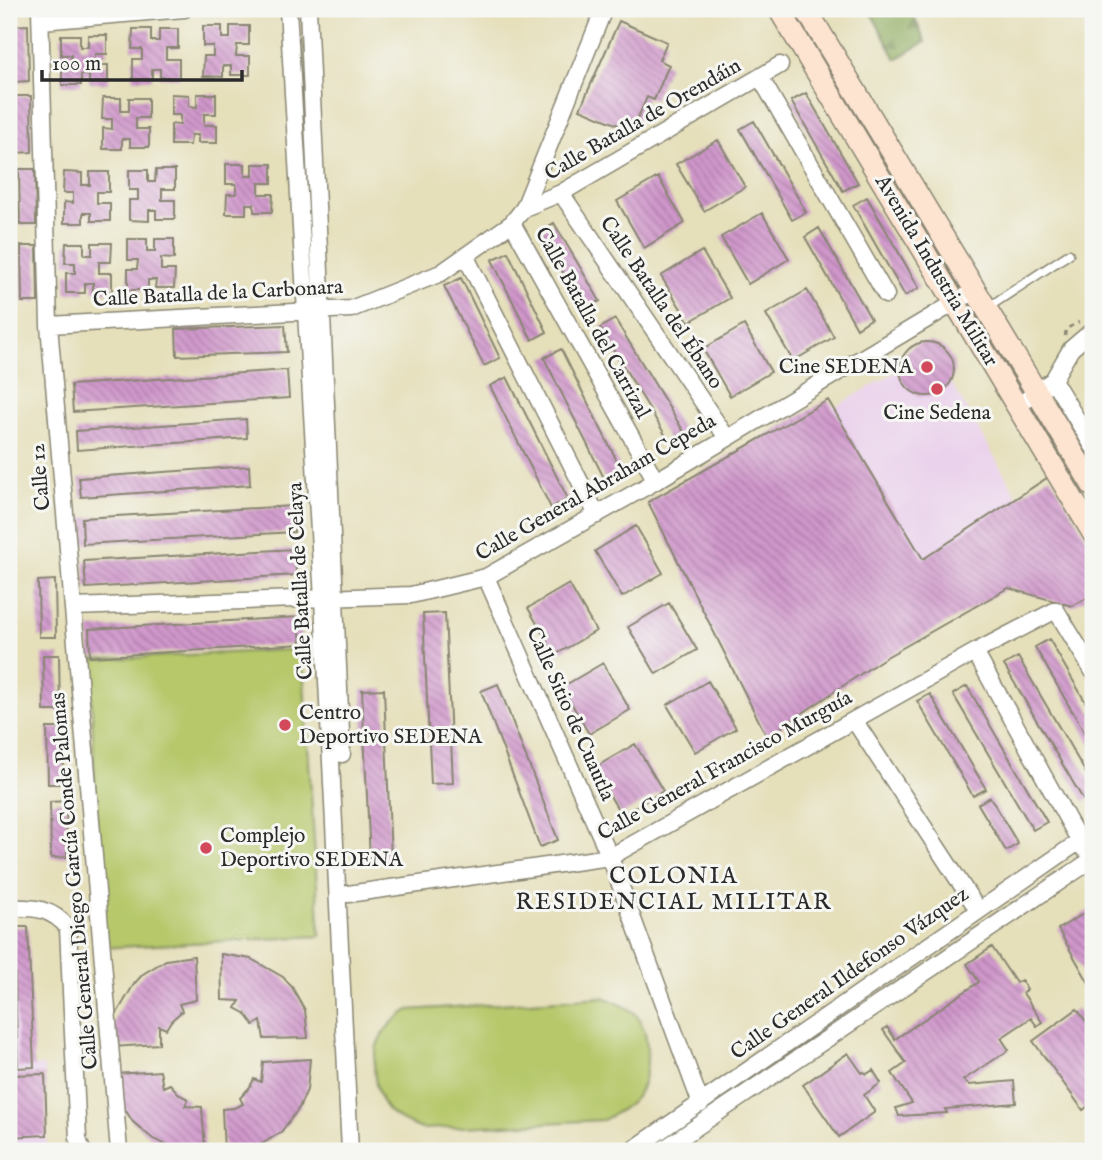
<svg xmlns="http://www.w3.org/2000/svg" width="1102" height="1160" viewBox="0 0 1102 1160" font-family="'IM FELL English',serif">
<defs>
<pattern id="forest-firs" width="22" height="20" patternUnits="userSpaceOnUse" patternTransform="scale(1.75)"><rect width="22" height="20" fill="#90ac5f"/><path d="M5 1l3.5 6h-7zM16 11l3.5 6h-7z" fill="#768c4f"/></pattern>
<pattern id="building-back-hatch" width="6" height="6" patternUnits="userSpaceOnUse" patternTransform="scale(1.75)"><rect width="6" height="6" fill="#d097cb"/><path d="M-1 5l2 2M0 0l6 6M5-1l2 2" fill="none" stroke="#a97ba5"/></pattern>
</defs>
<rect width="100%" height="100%" fill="#f6f6f2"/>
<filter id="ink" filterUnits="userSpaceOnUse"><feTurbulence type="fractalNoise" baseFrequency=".0143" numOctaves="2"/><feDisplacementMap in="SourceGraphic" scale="14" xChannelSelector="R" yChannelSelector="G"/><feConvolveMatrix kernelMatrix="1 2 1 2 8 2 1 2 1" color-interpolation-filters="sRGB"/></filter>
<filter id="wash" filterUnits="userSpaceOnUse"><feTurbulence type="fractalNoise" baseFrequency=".00686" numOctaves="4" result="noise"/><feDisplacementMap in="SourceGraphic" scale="28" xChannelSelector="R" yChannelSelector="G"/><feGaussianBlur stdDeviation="1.57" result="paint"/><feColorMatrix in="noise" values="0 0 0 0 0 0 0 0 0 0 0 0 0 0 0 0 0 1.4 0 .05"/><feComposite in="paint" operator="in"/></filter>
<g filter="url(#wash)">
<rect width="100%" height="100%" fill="#e5dfba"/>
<!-- built -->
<path fill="#ead1ec" d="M899,370L903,383L917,395L934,396L947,388L951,382L1020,501L923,559L828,400L835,407Z
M9,927H28L34,1066H44L47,1151H9Z"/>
<!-- green -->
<path fill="#b6c86b" stroke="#707a4b" stroke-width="2" d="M302,649L320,936L101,948L90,660Z
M603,997C613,1001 630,1007 636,1015C652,1035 650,1079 635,1098C627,1108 614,1114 603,1120L422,1129C410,1124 397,1120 388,1110C372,1091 369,1052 384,1032C391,1022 399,1016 409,1010Z"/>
<!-- forest -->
<path fill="url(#forest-firs)" stroke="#5e6c45" stroke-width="2" d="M869,9H911L925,42L896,59Z"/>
<g id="blocks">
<!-- building -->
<path fill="url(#building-back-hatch)" d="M619,21L667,42L659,60L669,65L654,100L647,97L632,131L580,109Z
M28,25L29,81L13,82L11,26Z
M203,26H222V38H230V26H249V45H237L236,56H250V75H231V66H223V77L203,76L204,56H213V46H203Z
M133,29H151V41H159V29H178V48H166V59H179V78L160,77V69H152V79H133V59H142V49H132Z
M61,35H80V47H88V35H107V54H95V65H108V83H89V75H81V85H62V65H71V55H61Z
M806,93L858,183L843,191L791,101Z
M171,94L189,95V106L197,107V94H216V114H204V125H217V143H198V135H191L190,145H171V124L180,125V115H171Z
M15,96H31L32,152L16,153Z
M103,98H121V111H129V98H148V118H136V129H149V147H130V139H122V149H103V128L112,129V119H102Z
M754,121L806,212L792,220L740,129Z
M718,140L745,187L704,211L676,164Z
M226,164H245V176H253V164H272V183H259V194H273L272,212H254V204H246V214H226L227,194H236V184H226Z
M19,169H35L36,225H20Z
M129,170H148V182H155L156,170H175V189H162V200H175V219H156V210H149V221L129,220V200H138V190H129Z
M64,172L82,173V185H90V172H109V192H97V203H110V221H91V213H83V223H64V202L73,203V193H63Z
M658,177L685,223L644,248L617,201Z
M867,197L919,288L905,296L853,205Z
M762,213L789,259L748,284L721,237Z
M554,223L600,301L585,309L539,232Z
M819,228L871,319L857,328L805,237Z
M128,239H147V251H155V239H174V259L161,258V270H175L174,288H155L156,280H148V290H128V269H137L138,260H128Z
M66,243H84V255H92V243H112L111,262H99V273H112V292L93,291V283H85V293H66V273H75V263H65Z
M21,246H37L38,302H22Z
M702,251L730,298L689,322L661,276Z
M508,252L547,332L532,340L492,260Z
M461,278L500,358L484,366L444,286Z
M807,290L834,337L793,361L766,314Z
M615,319L684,432L669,441L600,328Z
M285,325L287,352L177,356L176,329Z
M744,325L771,372L730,396L703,349Z
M900 369a27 27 0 1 1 54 0a27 27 0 1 1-54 0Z
M561,349L622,471L605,480L544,358Z
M287,370L289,398L73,412L71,385Z
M507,377L568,499L551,508L490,386Z
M828,400L923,559L1050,476L1093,548V595L1072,606L1008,588L883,659L767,737L648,502Z
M246,419L247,438L77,450L76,431Z
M249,466L250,485L81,497L79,478Z
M292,506L294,532L83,544L82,518Z
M636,526L663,573L622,597L595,551Z
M295,549L296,575L86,588L84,561Z
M55,580L56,637H39L38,581Z
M569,584L596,631L555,655L528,608Z
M669,603L697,650L656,674L628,627Z
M445,613L453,783L431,784L423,614Z
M299,617L301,644L90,657L89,629Z
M1049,639L1093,715V747L1035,647Z
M43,655H59L60,711H44Z
M1018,657L1093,785V796L1084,801L1004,665Z
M603,663L630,710L589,734L562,687Z
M708,681L736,728L695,752L667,705Z
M498,684L558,840L540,847L481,691Z
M967,686L1047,822L1033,830L953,694Z
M384,689L391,859L370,860L362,690Z
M930,694L986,789L973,796L917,701Z
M47,728H63L64,784H48Z
M635,744L663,791L621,815L594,768Z
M990,797L1018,844L1006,851L978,804Z
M66,801L67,857L51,858L50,802Z
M1093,908V990L1058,929Z
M13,927H28L34,1067L18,1068Z
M992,947L1016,983L1021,980L1027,990L1023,993L1042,1022L1037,1026L1031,1018L1001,1038L1009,1050L963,1080L969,1085L1014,1081L1016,1103L945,1109L947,1113L899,1116L896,1108L912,1103L892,1073L906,1063L883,1030L887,1027L895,1039L979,982L967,964Z
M221,954L251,959L283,977L292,987L305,1010L308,1038L264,1039L261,1021L254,1025L245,1013L236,1008L240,1001L222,1000Z
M194,956L196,1000L179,1004L182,1011L171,1021L166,1029L159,1026V1044L112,1047V1033L116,1015L134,984L143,974L166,960Z
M1077,1009L1093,1031V1103L1083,1110L1033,1041Z
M848,1053L862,1073L864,1072L867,1074L873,1070L881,1083L864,1095L875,1112L839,1137L803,1085Z
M310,1059L307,1090L299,1108L281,1132L262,1144L247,1151H224L222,1109L234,1108L243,1104L240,1098L250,1087L254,1079L261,1082L263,1062Z
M160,1071L163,1087L170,1084L180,1095L188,1099L185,1106L202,1107L205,1151H180L153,1139L133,1122L119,1100L116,1074Z
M45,1074L47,1135L9,1137V1075Z"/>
</g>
</g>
<g filter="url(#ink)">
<use href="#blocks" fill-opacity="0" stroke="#888572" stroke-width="2"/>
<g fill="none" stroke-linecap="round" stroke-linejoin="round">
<!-- lane casing -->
<g stroke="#888572" stroke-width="11">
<path id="lane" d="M987,308L1069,254"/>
</g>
<!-- street casing -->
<g stroke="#888572" stroke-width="19">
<path id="street" d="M40,9L49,325L119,1151
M288,9L323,599L350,1151
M308,9L342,754
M41,21L184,9
M760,77L886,295
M561,193L727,438
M524,208L561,193L780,65
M512,223L656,481
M466,257L597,515
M49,325L351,309L441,273L512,223L524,208L604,9
M1053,380L1093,446
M1018,406L1053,380L1071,349L1093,330
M486,577L610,857L701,1104
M73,607L411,595L486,577L656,481L976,290
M975,652L1084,849
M854,720L978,910
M348,894L610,857L975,652L1056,610L1093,671
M9,908C34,907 52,908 68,928L78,1139L82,1151
M631,1151L1093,832
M661,1151L1093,859"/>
</g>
<!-- secondary casing -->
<g stroke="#888572" stroke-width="24">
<path id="secondary" d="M779,9L1093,533
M806,9L1093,486"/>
</g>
<!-- path -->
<path stroke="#888572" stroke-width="2.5" stroke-dasharray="5 5" stroke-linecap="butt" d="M1065,336L1066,329L1079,322"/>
<!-- lane -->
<use href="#lane" stroke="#fff" stroke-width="8"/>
<!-- street -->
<use href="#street" stroke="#fff" stroke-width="16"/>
<!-- secondary -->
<use href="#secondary" stroke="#fde4d1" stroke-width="21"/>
</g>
</g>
<!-- markers -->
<g fill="#d1495b" stroke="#f6f6f2" stroke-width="2.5">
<circle cx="927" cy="367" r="7"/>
<circle cx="937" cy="389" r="7"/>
<circle cx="285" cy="725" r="7"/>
<circle cx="206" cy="848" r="7"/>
</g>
<g text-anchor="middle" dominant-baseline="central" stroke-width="6" stroke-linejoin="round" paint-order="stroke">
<!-- street labels -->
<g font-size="21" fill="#2b2b2b" stroke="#f6f6f2">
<text transform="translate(643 120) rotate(-30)">Calle Batalla de Orendáin</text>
<text transform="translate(936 271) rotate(59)">Avenida Industria Militar</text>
<text transform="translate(218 294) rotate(-3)">Calle Batalla de la Carbonara</text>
<text transform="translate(661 303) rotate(56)">Calle Batalla del Ébano</text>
<text transform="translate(592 323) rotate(61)">Calle Batalla del Carrizal</text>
<text transform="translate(41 477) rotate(-95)">Calle 12</text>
<text transform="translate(596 488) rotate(-30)">Calle General Abraham Cepeda</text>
<text transform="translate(301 581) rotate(-93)">Calle Batalla de Celaya</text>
<text transform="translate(570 714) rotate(66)">Calle Sitio de Cuautla</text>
<text transform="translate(725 766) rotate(-29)">Calle General Francisco Murguía</text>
<text transform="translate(75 881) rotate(-95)">Calle General Diego García Conde Palomas</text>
<text transform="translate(850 974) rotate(-35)">Calle General Ildefonso Vázquez</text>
</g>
<!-- poi labels -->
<g font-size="21" fill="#2b2b2b" stroke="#f6f6f2" text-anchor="start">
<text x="913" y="367" text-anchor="end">Cine SEDENA</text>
<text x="937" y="413" text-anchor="middle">Cine Sedena</text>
<text x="299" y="713">Centro<tspan x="299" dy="24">Deportivo SEDENA</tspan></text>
<text x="220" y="836">Complejo<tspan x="220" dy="24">Deportivo SEDENA</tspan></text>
</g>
<!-- neighbourhood labels -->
<g font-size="23" letter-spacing="2" fill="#2b2b2b" stroke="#f6f6f2">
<text x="674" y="876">COLONIA<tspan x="674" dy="26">RESIDENCIAL MILITAR</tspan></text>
</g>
</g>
<!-- margin -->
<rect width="1102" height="1160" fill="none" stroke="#f6f6f2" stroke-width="35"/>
<!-- scale -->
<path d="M42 70v10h200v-10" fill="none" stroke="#2b2b2b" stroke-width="3.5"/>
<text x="52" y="70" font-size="21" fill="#2b2b2b" stroke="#f6f6f2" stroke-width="5" paint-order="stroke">100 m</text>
</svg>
